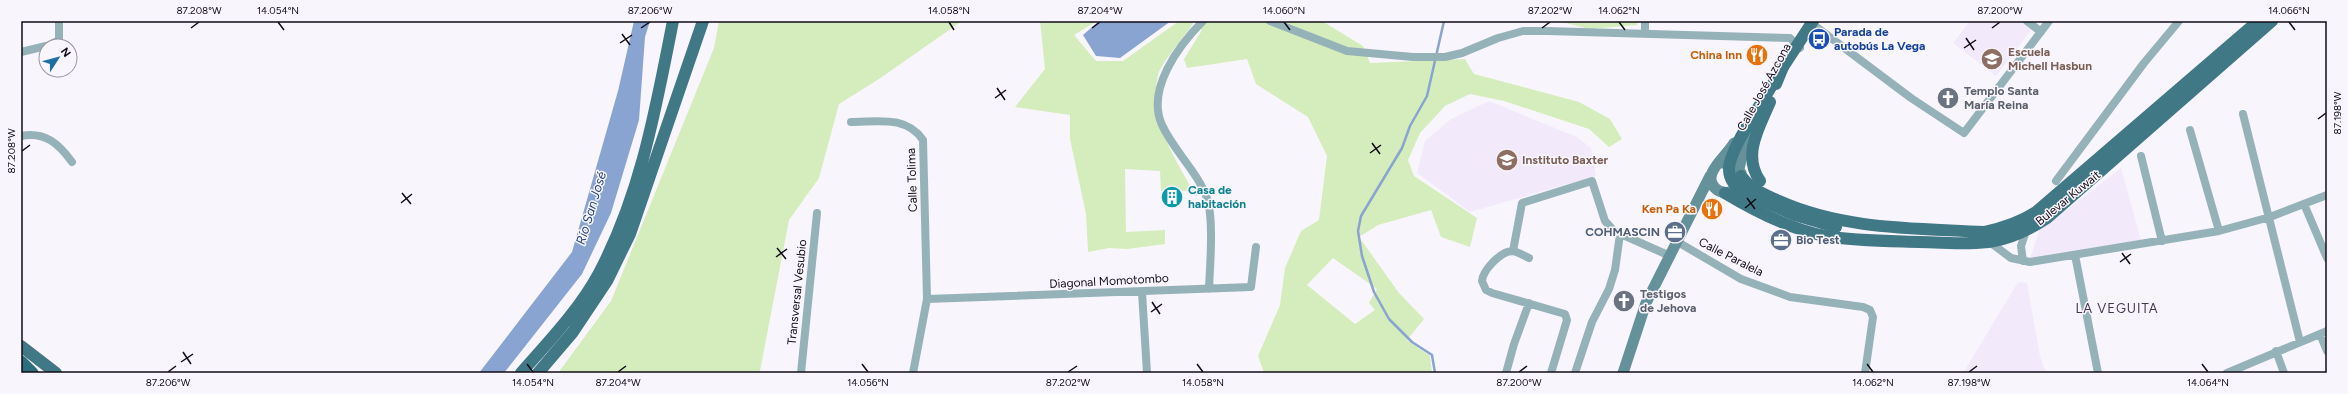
<svg xmlns="http://www.w3.org/2000/svg" width="2348" height="394" viewBox="0 0 2348 394" font-family="Figtree,sans-serif">
<rect width="100%" height="100%" fill="#f9f5fc"/>
<!-- built -->
<path fill="#f2eafb" d="M1970,21H2022L2032,29L1996,76L1953,43Z
M1489,101L1577,137L1591,148L1596,176L1470,212L1417,173L1425,141L1451,119Z
M2121,168L2141,240L2030,259L2039,231Z
M2018,282L2027,283L2040,356L2046,373H1963Z"/>
<!-- green -->
<path fill="#d5edbc" fill-rule="evenodd" d="M719,21H962L879,79L839,104L819,178L789,220L760,371L757,373H558L611,301L714,48Z
M1040,21H1097L1074,35L1096,61H1123L1179,21H1191L1193,24C1186,34 1160,65 1158,75C1149,120 1173,154 1193,191H1161L1160,171L1125,169L1126,232L1165,230V244L1127,249L1109,248L1088,252L1086,214L1070,139V115L1015,107L1045,69Z
M1195,21H1322L1363,46L1370,63L1465,59L1474,74L1579,102L1610,119L1622,139L1609,147L1589,129L1504,101L1470,94L1445,106L1420,133L1408,160L1414,176L1477,218L1470,247L1441,237L1431,210L1378,225L1359,237L1399,293L1424,319L1407,340L1430,356L1432,373H1264L1258,356L1280,305L1285,268L1301,231L1319,220L1327,156L1308,117L1256,84L1247,59L1187,68L1184,59L1202,30ZM1333,258L1377,289L1369,303L1375,310L1355,324L1307,285Z
M1558,21H1637V25L1589,29Z"/>
<!-- water -->
<path fill="#89a4d1" d="M634,21H650L645,37L639,120L611,213L582,274L504,373H479L572,252L618,91Z
M1099,21H1171L1120,58L1096,56L1083,35Z"/>
<g fill="none" stroke-linecap="round" stroke-linejoin="round">
<!-- stream -->
<path stroke="#89a4d1" stroke-width="2.5" d="M1435,373L1432,355L1412,342L1389,319L1374,292L1362,256L1358,231L1361,216L1402,148L1410,126L1427,96L1444,21"/>
<!-- minor -->
<path stroke="#96b2b9" stroke-width="8" d="M1203,21C1178,46 1146,90 1162,125C1174,151 1197,171 1207,198C1214,220 1210,265 1209,289
M1270,21L1347,51L1413,57H1445L1462,53L1498,38L1523,31H1548L1790,38L1800,48
M1645,21V33
M2027,21L2041,32
M1815,26L1911,98L1964,133L2049,21
M47,46L59,40V21
M21,52L46,46
M2243,114L2300,342
M851,122C877,122 906,115 923,140L927,299L913,373
M2190,130L2219,231
M21,136C45,131 59,144 72,162
M2141,156L2162,241
M2056,181L2144,63L2179,21
M2304,204L2327,258
M1676,241L1741,279L1790,297L1863,307L1870,310L1873,317L1865,373
M1991,243L2011,258L2030,262L2219,231L2270,217L2327,195
M1513,251L1522,203L1592,181L1605,221L1614,231L1670,256
M2075,255L2098,373
M1529,258C1524,256 1517,251 1512,251C1500,252 1483,270 1482,281L1486,290L1492,293L1565,314L1567,320L1551,373
M2023,261L2021,246L2026,231
M1142,292L1147,373
M927,299L1251,287L1256,247
M2320,334L2327,351
M2276,351L2284,373
M801,373L817,213
M1506,373L1514,344L1529,303
M1575,373L1592,322L1609,289L1615,270L1620,234
M2227,373L2327,331"/>
<!-- secondary -->
<path stroke="#65919b" stroke-width="11" d="M1720,163H1733L1741,173L1739,186L1730,192C1725,193 1720,193 1715,188C1701,174 1726,157 1734,143
M1739,169L1741,160L1753,132
M1623,373L1646,303L1710,176"/>
<!-- primary -->
<path stroke="#407885" stroke-width="12" d="M1776,84L1783,67
M1741,176C1751,190 1764,194 1779,201C1844,230 1914,228 1984,232C2003,228 2019,223 2036,212L2258,21
M1725,193C1755,211 1790,229 1825,236C1856,241 1888,241 1919,242C1973,243 1999,250 2047,218L2272,21
M21,346L56,373
M521,373C549,341 579,310 599,273C641,194 656,107 673,21
M538,373L573,332L607,281L630,234L703,21"/>
<!-- trunk -->
<path stroke="#2c6e7c" stroke-width="13" d="M21,362L32,373"/>
<!-- primary-bridge -->
<path stroke="#407885" stroke-width="12" d="M1783,67L1813,21
M1774,82C1763,101 1729,150 1729,169C1729,182 1739,190 1749,195L1795,215L1836,227
M1760,181C1742,155 1759,128 1770,102"/>
</g>
<!-- ticks -->
<path fill="none" stroke="#110b16" stroke-width="1.5" d="M278,22L284,30M949,22L954,30M1284,22L1290,30M1619,22L1625,30M2289,22L2295,30M191,28L199,22M641,28L650,22M1092,28L1100,22M1542,28L1550,22M1992,28L2000,22M622,34L630,45M1966,38L1974,50M620,43L632,35M1964,48L1976,40M997,88L1005,100M995,98L1006,90M2318,119L2326,113M1372,143L1380,154M22,151L30,145M1370,153L1381,145M402,193L411,204M1747,198L1755,209M401,203L412,194M1745,208L1756,199M777,248L786,259M2122,253L2130,264M776,257L787,249M2120,262L2131,254M1152,302L1160,314M1151,312L1162,304M183,352L191,364M181,362L193,354M527,364L533,372M862,364L868,372M1197,364L1203,372M1867,364L1873,372M2202,364L2208,372M168,372L176,366M618,372L626,366M1068,372L1077,366M1519,372L1527,366M1969,372L1977,366"/>
<!-- icons -->
<defs>
<g id="bus-disc" transform="scale(1.15)"><circle r="9.5" fill="#1a4fb4" stroke="#f9f5fc"/><path d="M-5-6H5V4H4V6H2V4H-2V6H-4V4H-5ZM-3.5-4V0h7V-4ZM-3.5 1.2v1.5H-2V1.2ZM2 1.2v1.5H3.5V1.2Z" fill="#fff"/></g>
<g id="restaurant-disc" transform="scale(1.15)"><circle r="9.5" fill="#e8710a" stroke="#f9f5fc"/><path d="M-5-6h1v4h1v-4h1v4h1v-4h1v5L-1.5 .5V6h-2V.5L-5-1ZM5-6V6H3V1.5H1.5Q1.5-4 5-6Z" fill="#fff"/></g>
<g id="school-disc" transform="scale(1.15)"><circle r="9.5" fill="#8d6e63" stroke="#f9f5fc"/><path d="M0-5L7-2L0 1L-7-2ZM-4 1L0 2.5L4 1V4Q0 6-4 4Z" fill="#fff"/></g>
<g id="church-disc" transform="scale(1.15)"><circle r="9.5" fill="#6b7280" stroke="#f9f5fc"/><path d="M-1.2-6h2.4v3.5h3.3v2.4h-3.3V6h-2.4V-.1h-3.3v-2.4h3.3Z" fill="#fff"/></g>
<g id="building-disc" transform="scale(1.15)"><circle r="9.5" fill="#0f9aa8" stroke="#f9f5fc"/><path d="M-4-6H4V6H1V3H-1V6H-4ZM-2.5-4.3h1.7v1.8h-1.7ZM.8-4.3h1.7v1.8H.8ZM-2.5-1h1.7V.8h-1.7ZM.8-1h1.7V.8H.8Z" fill="#fff"/></g>
<g id="office-disc" transform="scale(1.15)"><circle r="9.5" fill="#5c6f8a" stroke="#f9f5fc"/><path d="M-6-3h4V-5.5h4V-3h4V5H-6ZM-1-4.5V-3h2v-1.5ZM-6 0V1H6V0Z" fill="#fff"/></g>
</defs>
<g fill-rule="evenodd">
<use href="#bus-disc" x="1819" y="39"/>
<use href="#restaurant-disc" x="1757" y="55"/>
<use href="#school-disc" x="1992" y="59"/>
<use href="#church-disc" x="1948" y="98"/>
<use href="#school-disc" x="1507" y="160"/>
<use href="#building-disc" x="1172" y="197"/>
<use href="#restaurant-disc" x="1712" y="209"/>
<use href="#office-disc" x="1675" y="232"/>
<use href="#office-disc" x="1781" y="240"/>
<use href="#church-disc" x="1624" y="301"/>
</g>
<g text-anchor="middle" dominant-baseline="central" stroke-width="3" stroke-linejoin="round" paint-order="stroke">
<!-- transit labels -->
<g font-size="12" font-weight="bold" fill="#164399" stroke="#f9f5fc" text-anchor="start">
<text x="1834" y="32">Parada de<tspan x="1834" dy="14">autobús La Vega</tspan></text>
</g>
<!-- education labels -->
<g font-size="12" font-weight="bold" fill="#785e54" stroke="#f9f5fc" text-anchor="start">
<text x="2008" y="52">Escuela<tspan x="2008" dy="14">Michell Hasbun</tspan></text>
<text x="1522" y="160">Instituto Baxter</text>
</g>
<!-- food labels -->
<g font-size="12" font-weight="bold" fill="#c56008" stroke="#f9f5fc" text-anchor="end">
<text x="1742" y="55">China Inn</text>
<text x="1696" y="209">Ken Pa Ka</text>
</g>
<!-- street labels -->
<g font-size="12" fill="#110b16" stroke="#f9f5fc">
<text transform="translate(1764 87) rotate(-61)">Calle José Azcona</text>
<text transform="translate(912 180) rotate(-92)">Calle Tolima</text>
<text transform="translate(2068 198) rotate(-39)">Bulevar Kuwait</text>
<text transform="translate(1731 257) rotate(27)">Calle Paralela</text>
<text transform="translate(1109 281) rotate(-3)">Diagonal Momotombo</text>
<text transform="translate(797 292) rotate(-84)">Transversal Vesubio</text>
</g>
<!-- worship labels -->
<g font-size="12" font-weight="bold" fill="#5b616d" stroke="#f9f5fc" text-anchor="start">
<text x="1964" y="91">Templo Santa<tspan x="1964" dy="14">María Reina</tspan></text>
<text x="1640" y="294">Testigos<tspan x="1640" dy="14">de Jehova</tspan></text>
</g>
<!-- culture labels -->
<g font-size="12" font-weight="bold" fill="#0d838f" stroke="#f9f5fc" text-anchor="start">
<text x="1188" y="190">Casa de<tspan x="1188" dy="14">habitación</tspan></text>
</g>
<!-- service labels -->
<g font-size="12" font-weight="bold" fill="#4e5e75" stroke="#f9f5fc" text-anchor="end">
<text x="1660" y="232">COHMASCIN</text>
<text x="1796" y="240" text-anchor="start">Bio Test</text>
</g>
<!-- water labels -->
<g font-size="13" font-style="italic" fill="#24457d" stroke="#f9f5fc">
<text transform="translate(591 208) rotate(-73)">Río San José</text>
</g>
<!-- neighbourhood labels -->
<g font-size="13" letter-spacing="1" fill="#443651" stroke="#f9f5fc">
<text x="2117" y="308">LA VEGUITA</text>
</g>
</g>
<!-- border -->
<rect width="2348" height="394" fill="none" stroke="#f9f5fc" stroke-width="44"/>
<!-- north arrow -->
<g transform="translate(58 58) rotate(54)"><circle r="19" fill="#f9f5fc" stroke="#9c97a0"/>
<path d="M0-3L7 15L0 10L-7 15Z" fill="#206fa1"/>
<text y="-6" font-size="11" font-weight="bold" text-anchor="middle" fill="#110b16">N</text>
</g>
<rect x="22" y="22" width="2304" height="350" fill="none" stroke="#110b16" stroke-width="1.5"/>
<g font-size="10" text-anchor="middle" fill="#110b16">
<text x="199" y="14">87.208°W</text>
<text x="278" y="14">14.054°N</text>
<text x="650" y="14">87.206°W</text>
<text x="949" y="14">14.058°N</text>
<text x="1100" y="14">87.204°W</text>
<text x="1284" y="14">14.060°N</text>
<text x="1550" y="14">87.202°W</text>
<text x="1619" y="14">14.062°N</text>
<text x="2000" y="14">87.200°W</text>
<text x="2289" y="14">14.066°N</text>
<text transform="translate(2337 113) rotate(-90)" y="4">87.198°W</text>
<text transform="translate(11 151) rotate(-90)" y="4">87.208°W</text>
<text x="168" y="386">87.206°W</text>
<text x="533" y="386">14.054°N</text>
<text x="618" y="386">87.204°W</text>
<text x="868" y="386">14.056°N</text>
<text x="1068" y="386">87.202°W</text>
<text x="1203" y="386">14.058°N</text>
<text x="1519" y="386">87.200°W</text>
<text x="1873" y="386">14.062°N</text>
<text x="1969" y="386">87.198°W</text>
<text x="2208" y="386">14.064°N</text>
</g>
</svg>
